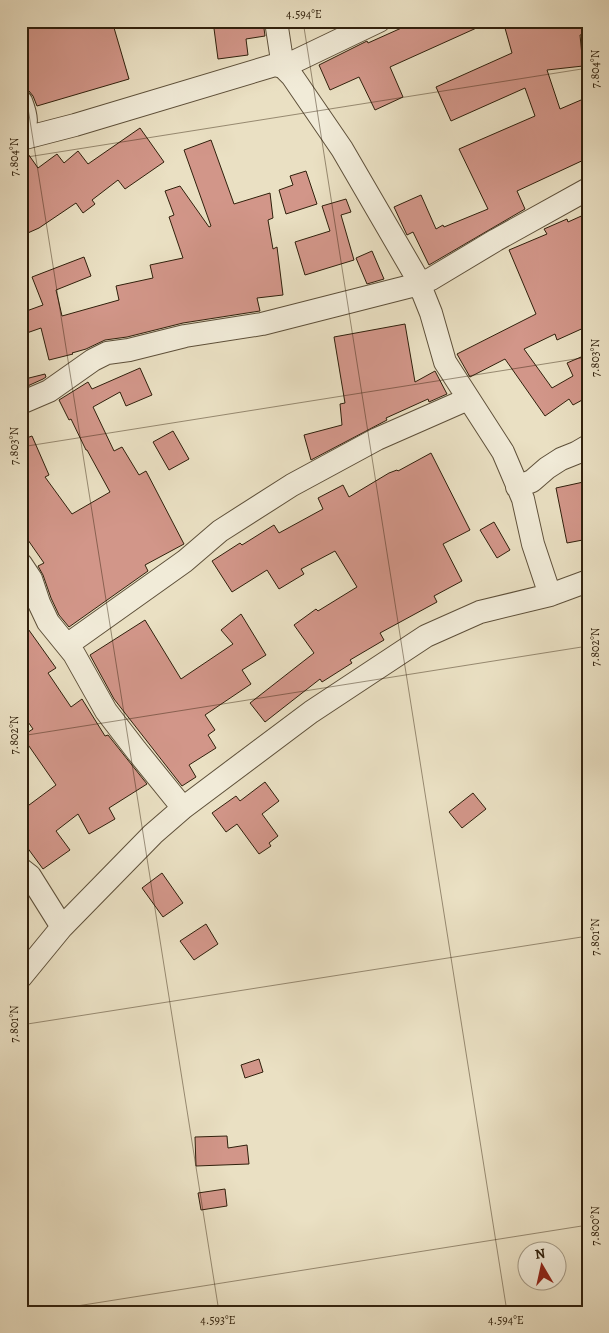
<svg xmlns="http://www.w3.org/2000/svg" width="609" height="1333" viewBox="0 0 609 1333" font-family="Alegreya,serif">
<rect width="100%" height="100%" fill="#eae0c3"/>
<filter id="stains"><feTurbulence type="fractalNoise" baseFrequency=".004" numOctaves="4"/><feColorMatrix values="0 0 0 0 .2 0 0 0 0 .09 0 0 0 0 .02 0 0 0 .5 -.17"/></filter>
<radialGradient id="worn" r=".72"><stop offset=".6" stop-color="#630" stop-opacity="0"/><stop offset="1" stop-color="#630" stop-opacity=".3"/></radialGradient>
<!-- building -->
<path fill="#d29689" stroke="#30200c" d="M36,21H112L129,79L37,106L33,96L29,91L23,88L21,84V26Z
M213,21H263L265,36L246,39L248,55L218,59Z
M417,21H492L390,67L403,97L375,110L359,77L330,90L319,65L367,41L368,43Z
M503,21H583L585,34L580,35L583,66L547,70L560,109L588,97V158L517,191L525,209L429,265L413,232L407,235L394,207L421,195L436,229L443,225L444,227L488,209L459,149L535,116L525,88L451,121L436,87L512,53Z
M140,128L164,162L125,189L118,180L92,200L95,204L83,213L76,203L39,228L21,236V152L26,151L38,168L57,154L64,163L78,151L88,164Z
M211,140L234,204L270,193L273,218L268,220L273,249L277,247L283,295L257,298L260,311L183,323L127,337L105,340L86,349L72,353L73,354L49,360L41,328L21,335V313L43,305L32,277L84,257L91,276L56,290L62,316L119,300L116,286L153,278L150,265L183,258L169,217L174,215L165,191L180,186L209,227L211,226L184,150Z
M306,171L317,204L286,214L279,190L293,185L290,176Z
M346,199L351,212L341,215L354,260L305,275L295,242L330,231L322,206Z
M588,213V326L557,340L555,334L524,349L552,388L573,376L567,363L588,354V407L584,399L573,405L569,399L545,416L505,359L470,377L457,354L536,314L509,250L547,234L544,229L567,219L568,222Z
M372,251L384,279L367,284L356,258Z
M405,324L415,382L435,371L447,394L429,402L428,399L386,418L387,420L311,460L304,435L342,425L340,404L345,403L334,337Z
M140,368L152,395L126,406L120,392L93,407L114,451L122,447L139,475L146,471L184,544L145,565L148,571L69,627L59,615L51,598L43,575L38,566L44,563L21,530V440L32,436L49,475L45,477L72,514L110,492L87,450H86L71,419L69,420L59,400L88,382L92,389Z
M45,374L46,377L43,379L21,389V380Z
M173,431L189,459L169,470L153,442Z
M431,453L470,530L443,544L462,581L434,596L437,602L380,633L384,640L350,660L352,663L322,682L320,679L265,722L250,703L314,653L294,625L316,609L318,611L357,587L335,551L301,569L304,574L279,589L267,570L232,592L212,561L240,543L242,545L274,525L279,533L323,509L318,498L343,485L349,497L389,473L397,470L398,471Z
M588,481V539L567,543L556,488Z
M494,522L510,550L497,558L480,530Z
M241,614L266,655L242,670L251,684L205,715L215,730L208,735L216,748L189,765L196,777L182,786L114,699L90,655L145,620L181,679L233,644L221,630Z
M21,619L56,668L48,673L71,707L82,699L105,736L108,735L147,784L109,808L115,819L89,834L78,814L56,831L70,850L43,869L21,839V811L56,785L22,736L33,729L21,712Z
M265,782L279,801L262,814L278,836L269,843L271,846L259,854L237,824L226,832L212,813L236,796L240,801Z
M473,793L486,809L462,828L449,812Z
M162,873L183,903L163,917L142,888Z
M206,924L218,944L194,960L180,941Z
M259,1059L263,1072L245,1078L241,1065Z
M227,1136L228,1148L247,1145L249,1164L196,1166L195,1137Z
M225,1189L227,1206L201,1210L198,1193Z"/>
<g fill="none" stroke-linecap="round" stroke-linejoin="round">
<!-- minor casing -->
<g stroke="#5e503a" stroke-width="24">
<path id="minor" d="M276,21L283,67L292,76L342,149L417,278L431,313L445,362L503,452L523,499L533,544L550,595
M21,101C27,117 28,123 21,139
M21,139L75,125L275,65L283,67L379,21
M21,403L49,391L93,360L107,353L129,350L185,336L262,324L419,284L431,279L496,240L588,189
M517,487L532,481L547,468L561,459L576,453L588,446
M21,564L31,579L39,603L48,622L74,654L106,711L136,750L183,808
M67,645L185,561L220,531L292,485L377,439L468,399
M21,869L30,876L62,927
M21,977L62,927L153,834L183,808L311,712L426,636L480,612L550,595L588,581"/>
</g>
<!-- minor -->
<use href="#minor" stroke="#f1ebd8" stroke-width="22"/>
</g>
<!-- ticks -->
<path fill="none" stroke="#30200c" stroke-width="1" stroke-opacity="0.45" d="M303,21L507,1312M21,64L219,1312M21,158L588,68M21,447L588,357M21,736L588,646M21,1025L588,936M39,1312L588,1225"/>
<!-- margin -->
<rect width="609" height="1333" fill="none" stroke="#eae0c3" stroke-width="55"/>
<!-- north arrow -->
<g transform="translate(542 1266) rotate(351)"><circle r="24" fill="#f1ebd8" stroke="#a49a86"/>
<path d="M0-4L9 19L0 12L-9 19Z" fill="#8f2418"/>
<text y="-8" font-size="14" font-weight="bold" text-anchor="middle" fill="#30200c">N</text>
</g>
<rect x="28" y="28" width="554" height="1278" fill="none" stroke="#30200c" stroke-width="2"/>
<g font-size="12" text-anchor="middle" fill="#30200c">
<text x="304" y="18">4.594°E</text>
<text transform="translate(595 69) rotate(-90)" y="4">7.804°N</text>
<text transform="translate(14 157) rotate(-90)" y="4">7.804°N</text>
<text transform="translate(595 358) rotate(-90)" y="4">7.803°N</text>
<text transform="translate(14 446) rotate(-90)" y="4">7.803°N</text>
<text transform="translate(595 647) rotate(-90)" y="4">7.802°N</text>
<text transform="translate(14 735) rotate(-90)" y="4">7.802°N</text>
<text transform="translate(595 937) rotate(-90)" y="4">7.801°N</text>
<text transform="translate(14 1024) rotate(-90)" y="4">7.801°N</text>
<text transform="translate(595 1226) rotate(-90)" y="4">7.800°N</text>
<text x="218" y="1324">4.593°E</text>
<text x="506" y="1324">4.594°E</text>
</g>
<rect width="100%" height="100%" filter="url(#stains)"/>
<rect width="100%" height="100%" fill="url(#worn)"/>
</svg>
